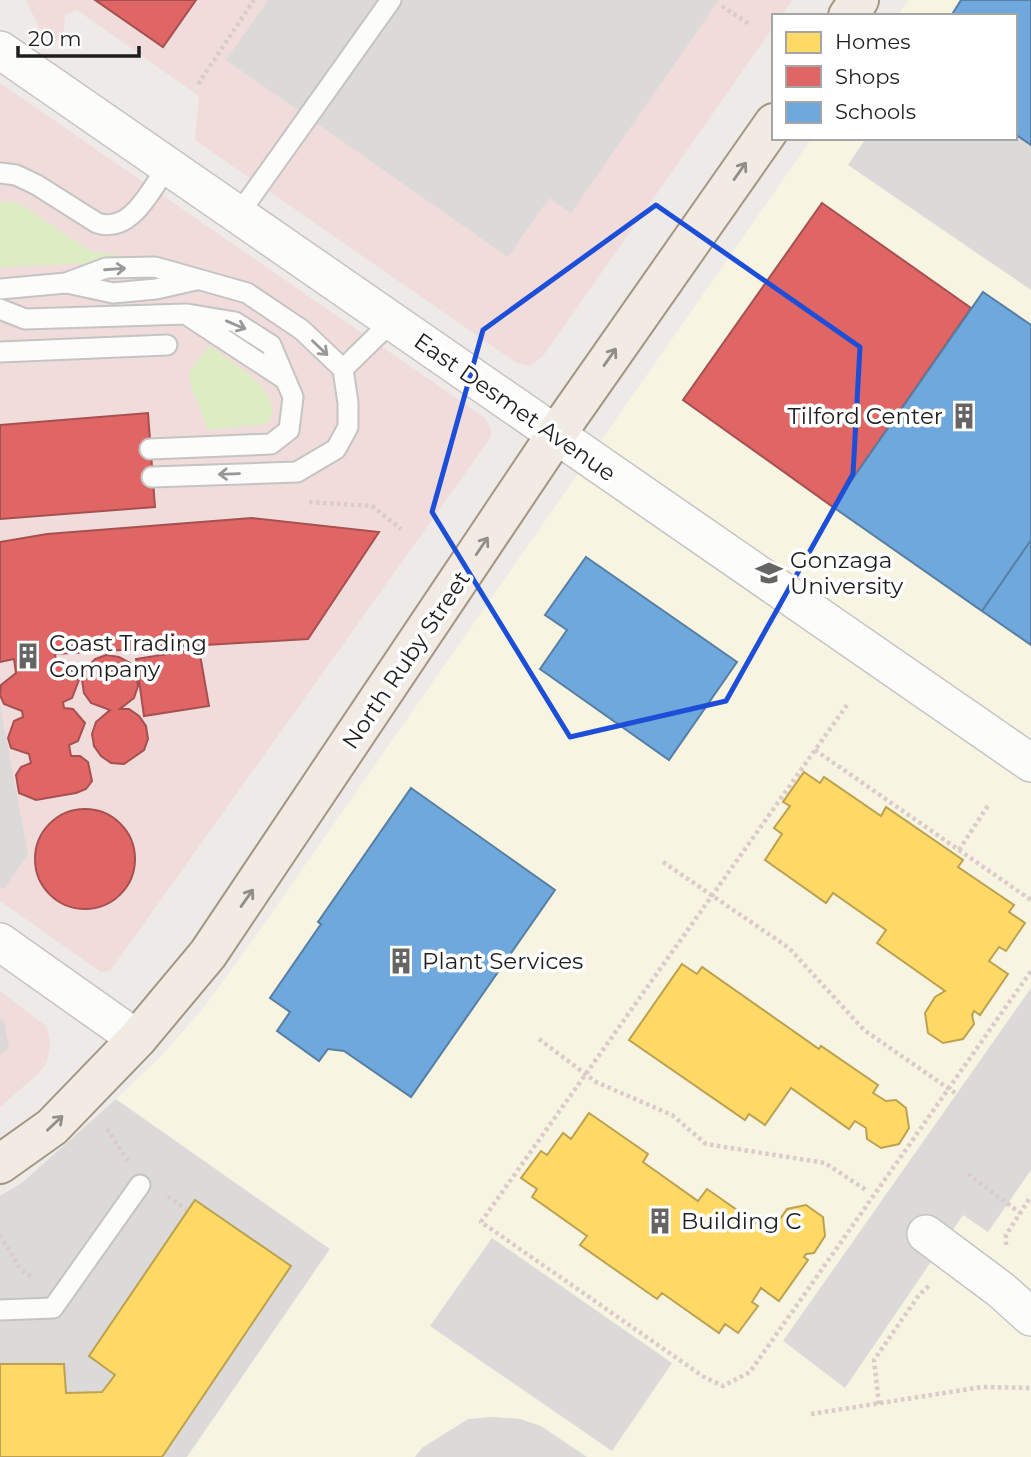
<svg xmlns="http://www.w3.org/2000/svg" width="1031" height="1457" viewBox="0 0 1031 1457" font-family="Montserrat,sans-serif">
<rect width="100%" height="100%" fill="#edeae7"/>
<!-- residential -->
<path fill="#dcdad8" d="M116,1099L330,1249L187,1457H0V1196L23,1182Z"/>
<!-- commercial -->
<path fill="#f0dcdb" d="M26,0H792L781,16H774V26L543,356L530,366L517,363L195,140L199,96L77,10L65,14L63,40L56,41L39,28Z
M0,83L485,418L491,431V437L110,971L101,972L0,901Z
M0,991L47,1027L50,1043L47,1062L39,1073L0,1107Z"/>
<!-- education -->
<path fill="#f7f4e2" d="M908,0H1031V1457H187L330,1249L116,1099L161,1056L204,1007L257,934L812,138H1015V16H897Z"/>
<!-- religious -->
<path fill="#dbdad8" d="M268,0H719L571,213L549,198L508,257L226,60Z
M1015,134L1031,145V290L848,165L866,138H1015Z
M0,705L28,854L4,889L0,887Z
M1031,988V1170L988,1232L963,1215L845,1388L783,1341Z
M0,1018L4,1021L9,1048L0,1055Z
M104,1157L183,1211L79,1362H0V1304Z
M492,1238L672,1363L612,1451L430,1326Z
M493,1417L520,1419L541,1426L587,1457H415L422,1448L468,1419Z"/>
<!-- grass -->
<path fill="#dcedc3" d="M6,201L19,203L90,251L121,256L122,262L0,267V203Z
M209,346C229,360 290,395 267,424L208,430C202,409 190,393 189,373Z"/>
<!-- homes -->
<path fill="#ffd966" stroke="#bca150" stroke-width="2" d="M804,772L820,783L824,777L881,816L886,807L963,860L958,867L1014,905L1009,912L1025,923L1006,951L999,947L989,961L1008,974L980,1015L974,1011L972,1015L974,1024L963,1039L943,1043L928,1033L925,1013L935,997L945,991L877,943L886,930L833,893L826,903L765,860L782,834L774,828L790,806L783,802Z
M682,964L697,974L702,967L819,1049L821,1046L878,1085L873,1093L886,1101L896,1100L906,1108L909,1128L899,1144L881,1148L867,1139L866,1128L855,1121L849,1129L791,1088L765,1125L749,1114L745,1120L629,1040Z
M589,1113L648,1154L643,1162L698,1201L707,1189L773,1235L776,1225L787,1209L806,1205L823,1217L825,1236L814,1253L806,1254L804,1257L808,1260L779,1301L761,1288L752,1302L758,1306L738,1333L725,1324L719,1333L662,1293L657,1299L580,1245L587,1236L532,1197L537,1189L521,1178L541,1151L547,1155L563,1133L571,1139Z
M195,1200L291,1266L162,1457H0V1364H64L66,1393L102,1392L115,1375L89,1356Z"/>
<!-- shops -->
<path fill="#e06666" stroke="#a65050" stroke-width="2" d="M95,0H196L163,47Z
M822,203L971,308L833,507L683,400Z
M148,413L155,507L0,519V425Z
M252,518L379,532L308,639L55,654L57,665H66L79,680L72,698L63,702L64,708L73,709L85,723L78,741L69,745L71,756H80L88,762L92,781L86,789L76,793L36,800L19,793L16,775L21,767L31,763L29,754L11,748L8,738L14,721L23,717L22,711L4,704L0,695L1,685L16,673L14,659L0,662V542L47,534Z
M199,649L209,706L144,716L136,659Z
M106,655L119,657L130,663L136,673L138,686L134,698L120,709H129L139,716L146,726L148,739L144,750L124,764L111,763L101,756L94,746L92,734L96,722L110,710L91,703L84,693L82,680L86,669L95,659Z
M35 859a50 50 0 1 1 100 0a50 50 0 1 1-100 0Z"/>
<!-- schools -->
<path fill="#6fa8dc" stroke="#577fa3" stroke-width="2" d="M961,0H1031V145L1015,134V16H951Z
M983,292L1031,325V540L982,611L833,507Z
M1031,540V645L982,611Z
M586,557L737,662L669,760L540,669L567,630L545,615Z
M411,788L555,890L411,1097L344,1051L328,1049L319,1061L277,1031L290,1012L270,998L321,924L318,922Z"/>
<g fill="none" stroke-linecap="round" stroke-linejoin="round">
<!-- lane casing -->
<g stroke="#c5c4c3" stroke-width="23">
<path id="lane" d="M0,173L16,175L37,185L97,223C131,234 150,191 167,167
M238,215L391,0
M67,283L113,293L156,289L196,280
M0,289L66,283L106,268L155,267L247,293L302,330L343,369L348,403V427L336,449L297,472L152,477
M0,309L25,319L187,314L235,322L271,345L293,397L289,430L271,444L150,449
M190,317L286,380
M0,352L167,345
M343,369L391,322
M0,1310L53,1308L140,1185"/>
</g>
<!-- street casing -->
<g stroke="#c5c4c3" stroke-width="40">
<path id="street" d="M0,50L1031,763
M0,942L137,1039
M926,1234L1001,1290L1031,1317"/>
</g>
<!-- primary casing -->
<g stroke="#a39683" stroke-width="42">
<path id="primary" d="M848,16L859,0
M0,1164L52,1127L137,1039L208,954L555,436L774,123"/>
</g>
<!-- path -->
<path stroke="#dbcbca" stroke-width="4.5" stroke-dasharray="3.5 3.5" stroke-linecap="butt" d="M722,6L749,24
M198,84L254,0
M309,502L372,506L401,529
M847,705L481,1222L704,1377L723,1386L750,1372L1031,971
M815,750L1031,900
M959,850L989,804
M663,862L789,948L864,1030L955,1093
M539,1039L596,1082L672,1115L706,1144L825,1163L866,1190
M107,1129L128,1161
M968,1174L1020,1213
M168,1196L187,1210
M0,1235L20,1269L33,1278
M1006,1245V1235L1031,1196
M879,1404L874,1360L919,1295L931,1284
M811,1414L982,1387L1031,1388"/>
<!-- lane -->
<use href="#lane" stroke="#fcfcfb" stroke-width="19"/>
<!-- street -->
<use href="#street" stroke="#fcfcfb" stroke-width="37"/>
<!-- primary -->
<use href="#primary" stroke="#f1ebe4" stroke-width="38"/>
</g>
<!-- one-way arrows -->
<defs><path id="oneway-shaft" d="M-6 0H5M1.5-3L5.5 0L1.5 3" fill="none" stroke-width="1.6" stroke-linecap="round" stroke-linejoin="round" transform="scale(1.75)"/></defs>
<g stroke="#928f8b">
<use href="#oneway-shaft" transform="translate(740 171) rotate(-55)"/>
<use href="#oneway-shaft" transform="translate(610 357) rotate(-55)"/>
<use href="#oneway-shaft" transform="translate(482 546) rotate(-56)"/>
<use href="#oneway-shaft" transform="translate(247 898) rotate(-55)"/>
<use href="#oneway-shaft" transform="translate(55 1123) rotate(-43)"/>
</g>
<g stroke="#989898">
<use href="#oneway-shaft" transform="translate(115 269) rotate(-4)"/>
<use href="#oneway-shaft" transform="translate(236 325) rotate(23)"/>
<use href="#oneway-shaft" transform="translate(320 348) rotate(44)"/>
<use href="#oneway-shaft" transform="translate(229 474) rotate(178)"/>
</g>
<!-- marked area -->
<path fill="none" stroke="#1d4ed8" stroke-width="5" stroke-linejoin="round" d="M656,205L860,347L853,474L726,701L570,737L432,512L483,330Z"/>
<!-- icons -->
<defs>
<g id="building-bare" transform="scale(2.1)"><path d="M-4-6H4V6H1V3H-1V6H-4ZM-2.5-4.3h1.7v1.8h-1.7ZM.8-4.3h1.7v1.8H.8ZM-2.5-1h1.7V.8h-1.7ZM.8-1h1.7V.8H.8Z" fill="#666564" stroke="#fff" stroke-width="2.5" paint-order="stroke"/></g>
<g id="university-bare" transform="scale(2.1)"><path d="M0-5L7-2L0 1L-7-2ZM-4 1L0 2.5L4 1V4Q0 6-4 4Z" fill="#666564" stroke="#fff" stroke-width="2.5" paint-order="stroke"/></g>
</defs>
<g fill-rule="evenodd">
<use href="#building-bare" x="964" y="416"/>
<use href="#university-bare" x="769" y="573"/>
<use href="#building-bare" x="28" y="656"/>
<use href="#building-bare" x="401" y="961"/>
<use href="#building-bare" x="660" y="1221"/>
</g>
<g text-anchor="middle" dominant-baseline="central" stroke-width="7" stroke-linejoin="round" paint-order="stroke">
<!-- street labels -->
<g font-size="23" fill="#1e1e1e" stroke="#fff">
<text transform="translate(515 407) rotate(35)">East Desmet Avenue</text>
<text transform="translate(406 660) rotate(-56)">North Ruby Street</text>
</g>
<!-- poi labels -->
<g font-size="23" fill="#1e1e1e" stroke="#fff" text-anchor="start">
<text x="943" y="416" text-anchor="end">Tilford Center</text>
<text x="790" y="560">Gonzaga<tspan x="790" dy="26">University</tspan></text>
<text x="49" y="643">Coast Trading<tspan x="49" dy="26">Company</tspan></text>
<text x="422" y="961">Plant Services</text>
<text x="681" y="1221">Building C</text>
</g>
</g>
<!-- legend -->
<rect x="772" y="14" width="245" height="126" fill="#ffffff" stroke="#a5a5a5" stroke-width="2"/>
<rect x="786" y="32" width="35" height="21" fill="#ffd966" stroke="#a5a5a5" stroke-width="2"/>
<text x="835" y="49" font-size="21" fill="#1e1e1e">Homes</text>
<rect x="786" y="66" width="35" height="21" fill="#e06666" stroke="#a5a5a5" stroke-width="2"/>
<text x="835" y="84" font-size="21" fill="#1e1e1e">Shops</text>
<rect x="786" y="102" width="35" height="21" fill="#6fa8dc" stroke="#a5a5a5" stroke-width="2"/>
<text x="835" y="119" font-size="21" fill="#1e1e1e">Schools</text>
<!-- scale -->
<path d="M18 46v10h121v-10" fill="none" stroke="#1e1e1e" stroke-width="3.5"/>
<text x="28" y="46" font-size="21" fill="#1e1e1e" stroke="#ffffff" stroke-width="5" paint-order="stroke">20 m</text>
</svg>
